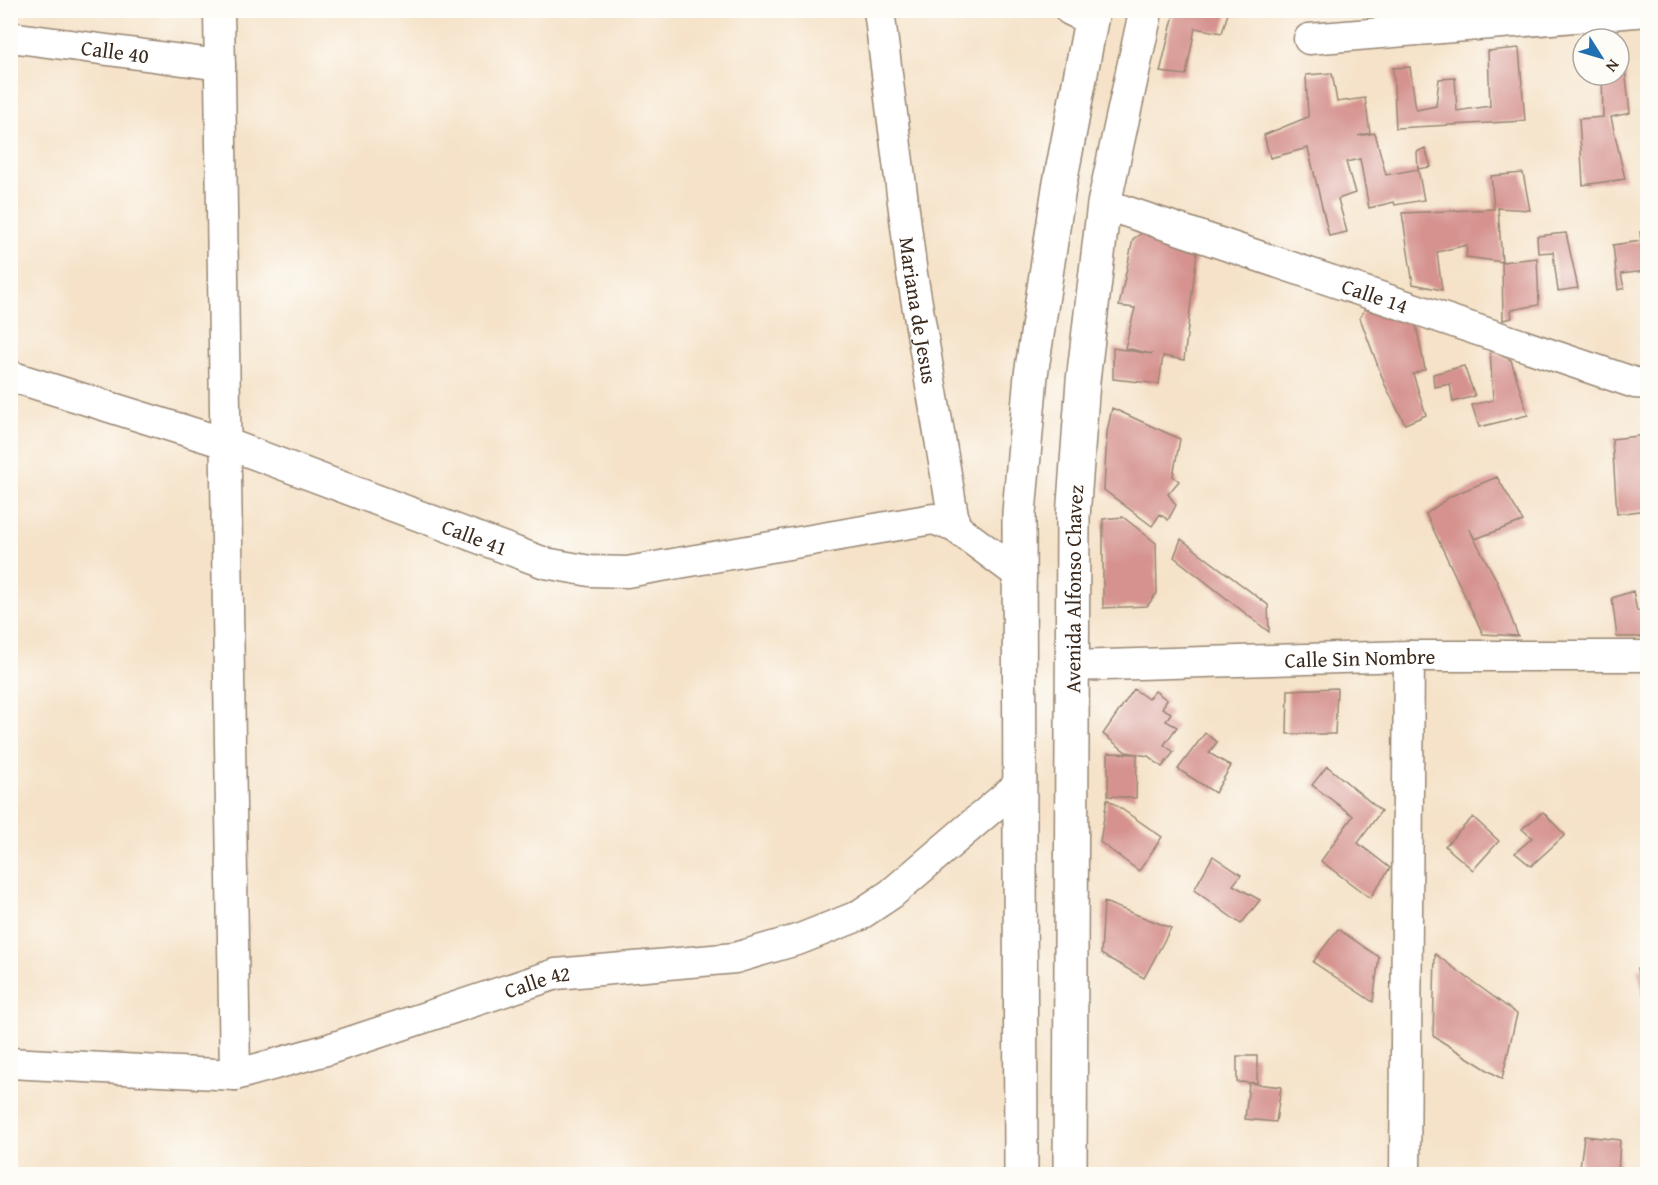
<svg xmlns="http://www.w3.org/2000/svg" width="1658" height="1185" viewBox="0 0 1658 1185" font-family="'Gentium Book Plus',serif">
<rect width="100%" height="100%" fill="#fdfcf7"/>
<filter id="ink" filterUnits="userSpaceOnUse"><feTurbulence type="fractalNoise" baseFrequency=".0167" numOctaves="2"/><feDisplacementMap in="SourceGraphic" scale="12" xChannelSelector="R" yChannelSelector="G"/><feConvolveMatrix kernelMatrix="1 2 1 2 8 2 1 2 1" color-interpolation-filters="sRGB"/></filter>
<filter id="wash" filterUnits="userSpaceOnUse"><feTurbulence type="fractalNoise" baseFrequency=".008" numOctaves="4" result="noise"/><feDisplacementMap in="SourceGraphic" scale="24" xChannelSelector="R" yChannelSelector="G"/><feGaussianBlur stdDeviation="1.35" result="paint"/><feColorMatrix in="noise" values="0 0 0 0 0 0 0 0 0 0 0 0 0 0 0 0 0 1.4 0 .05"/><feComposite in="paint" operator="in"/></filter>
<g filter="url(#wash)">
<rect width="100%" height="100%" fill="#f5e2c8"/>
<g id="blocks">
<!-- building -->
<path fill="#d5928e" d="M1175,10H1229L1222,33L1195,28L1186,75L1160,72Z
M1519,48L1525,121L1396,128L1393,68L1410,67L1416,110L1436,106L1439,79L1455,78L1457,111L1490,106L1488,51Z
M1625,68L1630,113L1611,117L1625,179L1583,185L1579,119L1603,117L1602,75H1619V69Z
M1332,73L1337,102L1365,98L1370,133L1358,136L1375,133L1386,175L1418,169L1424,200L1395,205L1394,202L1369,208L1360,159L1346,162L1355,193L1338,199L1347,232L1329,236L1308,148L1270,158L1264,135L1308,117L1306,75Z
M1425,148L1431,167L1418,169L1417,152Z
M1523,173L1530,210L1498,208L1502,262L1466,257L1467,245L1437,252L1442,290L1413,284L1402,213L1494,209L1491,176Z
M1647,231V285L1645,271L1621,274L1624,288L1618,290L1613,245L1641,241L1640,232Z
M1142,233L1197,252L1184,360L1163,356L1159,384L1113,379V348L1152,354L1125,348L1135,308L1119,306L1133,239Z
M1566,233L1578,288L1558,291L1553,252L1538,253L1537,236Z
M1537,258L1539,305L1511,310L1512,318L1503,320L1502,262Z
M1365,309L1416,325L1425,369L1413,374L1426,415L1405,424L1385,385L1360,318Z
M1490,350L1511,360L1528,415L1479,427L1472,405L1493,400Z
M1464,366L1475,396L1453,402L1450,384L1434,387L1433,374Z
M1112,408L1180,439L1173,476L1179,481L1168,494L1176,505L1168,520L1160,514L1152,526L1104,490L1107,432Z
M1647,435V510L1617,514L1612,439Z
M1497,477L1523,521L1475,539L1469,529L1497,581L1518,636L1483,634L1426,514L1451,496Z
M1123,517L1156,543L1157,593L1147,606L1103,608V519Z
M1181,539L1268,605L1269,632L1174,557Z
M1633,591L1637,611L1647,608V637H1617L1612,598Z
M1337,688L1335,734H1287L1288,690Z
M1134,689L1148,699L1155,691L1167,700L1162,708L1171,713L1166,721L1177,727L1164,745L1174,752L1162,767L1148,756L1126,752L1103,734Z
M1205,733L1217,742L1209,753L1231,766L1215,793L1178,769Z
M1108,753L1137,754L1136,798L1108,796Z
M1327,766L1381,811L1358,843L1390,868L1370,898L1321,861L1353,816L1312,785Z
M1107,799L1162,837L1139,871L1100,842Z
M1543,812L1565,835L1531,866L1515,853L1532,838L1522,829Z
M1473,817L1499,841L1473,870L1445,846Z
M1213,856L1241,875L1233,885L1260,900L1241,924L1194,890Z
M1104,902L1171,928L1144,978L1101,954Z
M1338,929L1379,957L1373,1002L1313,962Z
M1435,954L1517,1014L1502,1079L1433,1036Z
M1647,966V993L1643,994L1637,969Z
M1237,1056H1257V1083L1237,1082Z
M1249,1083L1281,1087L1276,1122L1245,1119Z
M1584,1136L1620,1140L1618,1174H1595V1168L1580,1167Z"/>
</g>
</g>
<g filter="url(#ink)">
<use href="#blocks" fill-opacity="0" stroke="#988673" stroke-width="1.5"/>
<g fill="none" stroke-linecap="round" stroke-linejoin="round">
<!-- minor casing -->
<g stroke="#988673" stroke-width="33">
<g id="minor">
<path d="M219,10L235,1075"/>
<path id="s1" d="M879,10L912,274L955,527"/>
<path d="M1070,10L1091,20"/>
<path id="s2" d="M10,37L220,65"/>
<path d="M1309,39L1648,11"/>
<path id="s3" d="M1104,204L1635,383L1648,384"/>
<path id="s4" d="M10,376L225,443L545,563L590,571L627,572L933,519L955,527L1021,576"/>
<path id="s5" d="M1072,666L1409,656H1648"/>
<path id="s6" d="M10,1063L235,1075L326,1050L556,974L735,958L800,939L858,916L891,894L1021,783"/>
<path d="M1405,1174L1409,656"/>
</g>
</g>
<!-- primary casing -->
<g stroke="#988673" stroke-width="36">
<g id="primary">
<path d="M1021,1174L1019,513L1031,375L1059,188L1093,10"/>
<path id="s7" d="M1070,1174L1073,517L1083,381L1104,204L1146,10"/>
</g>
</g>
<!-- minor -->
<use href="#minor" stroke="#fff" stroke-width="30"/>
<!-- primary -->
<use href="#primary" stroke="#fff" stroke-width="33"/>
</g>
</g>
<g text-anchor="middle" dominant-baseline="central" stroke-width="6" stroke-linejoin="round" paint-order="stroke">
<!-- street labels -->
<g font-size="21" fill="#3b2a1e" stroke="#fdfcf7">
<text stroke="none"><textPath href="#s2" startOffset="106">Calle 40</textPath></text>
<text stroke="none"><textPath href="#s3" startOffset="286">Calle 14</textPath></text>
<text stroke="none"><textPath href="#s1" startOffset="303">Mariana de Jesus</textPath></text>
<text stroke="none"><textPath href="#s4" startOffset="492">Calle 41</textPath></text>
<text stroke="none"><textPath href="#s7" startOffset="585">Avenida Alfonso Chavez</textPath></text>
<text stroke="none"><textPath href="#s5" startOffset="288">Calle Sin Nombre</textPath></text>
<text stroke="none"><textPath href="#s6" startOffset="542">Calle 42</textPath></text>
</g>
</g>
<!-- margin -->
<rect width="1658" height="1185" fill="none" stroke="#fdfcf7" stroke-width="36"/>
<!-- north arrow -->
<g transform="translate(1601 57) rotate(127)"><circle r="28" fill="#fdfcf7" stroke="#afa8a0" stroke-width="1.5"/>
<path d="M0-4.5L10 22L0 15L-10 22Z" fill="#1f6fb2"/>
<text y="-9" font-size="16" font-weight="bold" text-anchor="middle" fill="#3b2a1e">N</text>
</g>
</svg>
